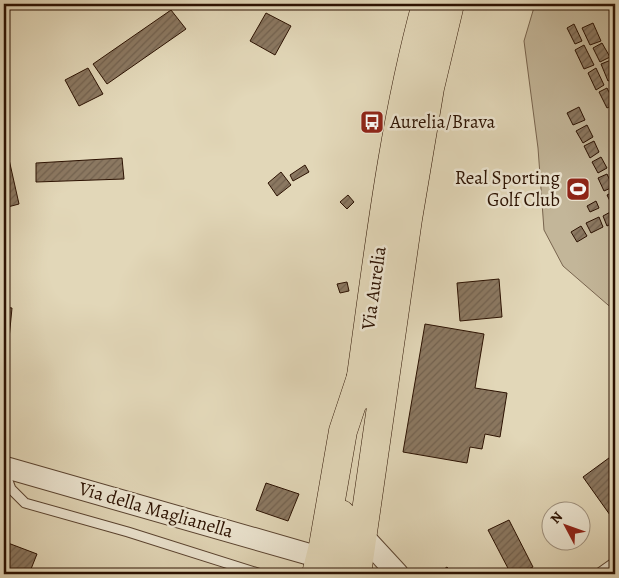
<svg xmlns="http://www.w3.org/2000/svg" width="619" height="578" viewBox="0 0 619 578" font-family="Alegreya,serif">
<defs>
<pattern id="building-hatch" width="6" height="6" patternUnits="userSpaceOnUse" patternTransform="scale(1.25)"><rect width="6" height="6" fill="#8b7861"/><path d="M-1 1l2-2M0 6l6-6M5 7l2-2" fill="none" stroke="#72614e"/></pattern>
</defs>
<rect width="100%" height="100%" fill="#e2d7b8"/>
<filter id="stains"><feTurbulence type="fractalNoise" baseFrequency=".004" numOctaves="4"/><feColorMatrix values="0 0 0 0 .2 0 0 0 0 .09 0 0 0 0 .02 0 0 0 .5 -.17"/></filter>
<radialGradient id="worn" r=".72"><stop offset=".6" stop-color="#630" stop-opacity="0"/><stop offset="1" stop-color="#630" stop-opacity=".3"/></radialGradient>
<!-- green -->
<path fill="#c3b699" stroke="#78644e" d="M535,4H615V311L563,266L544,230L538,148L524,41Z"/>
<!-- building -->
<path fill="url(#building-hatch)" stroke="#2c1202" d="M607,4H615V22Z
M171,10L186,29L107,84L93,64Z
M266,13L291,26L275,55L250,41Z
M593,23L601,41L590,45L582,28Z
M574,24L582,41L575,44L567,28Z
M602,43L610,57L600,62L593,48Z
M584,45L594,65L584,69L575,50Z
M611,60L615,70V78L608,81L601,64Z
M88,68L103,94L79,106L65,80Z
M596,68L604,85L596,90L588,73Z
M607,88L615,104L607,108L599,92Z
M579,107L585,120L573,125L567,113Z
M615,110V124L610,113Z
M587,125L593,137L583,143L576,131Z
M4,137L19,204L4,208Z
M594,141L599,152L590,158L584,146Z
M601,157L607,168L598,173L592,162Z
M122,158L124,179L36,182V163Z
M305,165L309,172L293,181L290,175Z
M281,172L291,185L277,196L268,183Z
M607,174L613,187L604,191L598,178Z
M615,191V205L613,207L607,195Z
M348,195L354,202L347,209L340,202Z
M596,201L599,208L590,212L587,206Z
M614,210L615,222L607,226L603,216Z
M599,217L603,227L591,233L586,223Z
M581,226L587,236L577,242L571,232Z
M499,279L502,317L460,321L457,283Z
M347,282L349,291L340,293L337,284Z
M4,307L12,308L9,339H4Z
M425,324L484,334L475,388L507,393L500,437L485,434L482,449L470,447L467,463L403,452Z
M613,455L615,458V522L583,477Z
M266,483L299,494L288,521L256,510Z
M509,520L533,567L518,574H511L488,530Z
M8,543L37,554L29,574H4V555Z
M447,567L453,574H437Z"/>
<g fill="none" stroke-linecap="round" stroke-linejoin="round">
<!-- service casing -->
<g stroke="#5a4330" stroke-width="11">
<path id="service" d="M4,470L11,489L25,503L128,532L261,574
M598,574L615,562"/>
</g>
<!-- tertiary casing -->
<g stroke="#5a4330" stroke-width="23">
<path id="tertiary" d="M4,467L308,554
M362,535L398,574"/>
</g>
<!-- trunk casing -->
<g stroke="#2c1202" stroke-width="29">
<path id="trunk" d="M358,397C377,265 391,132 426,4
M332,574L341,514
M357,574L408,219L430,88L450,4"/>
</g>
<!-- motorway casing -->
<g stroke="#2c1202" stroke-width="29">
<path id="motorway" d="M316,574L323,546L343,431L362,374"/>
</g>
<!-- service -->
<use href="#service" stroke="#ece5d1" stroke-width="9"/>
<!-- tertiary -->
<use href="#tertiary" stroke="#ece5d1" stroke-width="21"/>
<!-- trunk -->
<use href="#trunk" stroke="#e2d7b8" stroke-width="28"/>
<!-- motorway -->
<use href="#motorway" stroke="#e2d7b8" stroke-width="28"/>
</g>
<!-- icons -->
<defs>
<g id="bus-square" transform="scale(1.25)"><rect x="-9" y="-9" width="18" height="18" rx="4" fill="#8f2418" stroke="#ece5d1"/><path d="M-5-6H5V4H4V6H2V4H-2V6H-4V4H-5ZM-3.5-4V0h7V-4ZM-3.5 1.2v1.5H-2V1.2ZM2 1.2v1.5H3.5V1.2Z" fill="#fff"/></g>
<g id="stadium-square" transform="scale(1.25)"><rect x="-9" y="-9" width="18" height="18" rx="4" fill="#8f2418" stroke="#ece5d1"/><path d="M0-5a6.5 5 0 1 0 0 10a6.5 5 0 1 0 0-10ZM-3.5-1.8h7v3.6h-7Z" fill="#fff"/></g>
</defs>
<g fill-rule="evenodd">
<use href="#bus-square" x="372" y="122"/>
<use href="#stadium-square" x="578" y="189"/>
</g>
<g text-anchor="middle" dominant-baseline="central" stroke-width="5" stroke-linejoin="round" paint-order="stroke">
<!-- poi labels -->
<g font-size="19" fill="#2c1202" stroke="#ece5d1" text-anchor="start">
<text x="390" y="122">Aurelia/Brava</text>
<text x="560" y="178" text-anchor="end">Real Sporting<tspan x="560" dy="22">Golf Club</tspan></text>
</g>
<!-- street labels -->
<g font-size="19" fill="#2c1202" stroke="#ece5d1">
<text transform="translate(374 288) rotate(-82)">Via Aurelia</text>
<text transform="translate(156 510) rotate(16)">Via della Maglianella</text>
</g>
</g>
<!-- margin -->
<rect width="619" height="578" fill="none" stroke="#e2d7b8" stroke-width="20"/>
<rect x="5" y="5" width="609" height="568" fill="none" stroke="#2c1202" stroke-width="2.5"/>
<rect x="10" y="10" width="599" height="558" fill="none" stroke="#2c1202"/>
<!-- north arrow -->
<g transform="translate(566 526) rotate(311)"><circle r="24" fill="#ece5d1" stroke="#9f917e"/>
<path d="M0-4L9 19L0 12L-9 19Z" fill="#8f2418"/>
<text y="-8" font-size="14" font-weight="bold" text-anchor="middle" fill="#2c1202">N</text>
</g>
<rect width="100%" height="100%" filter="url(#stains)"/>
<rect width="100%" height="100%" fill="url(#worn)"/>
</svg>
